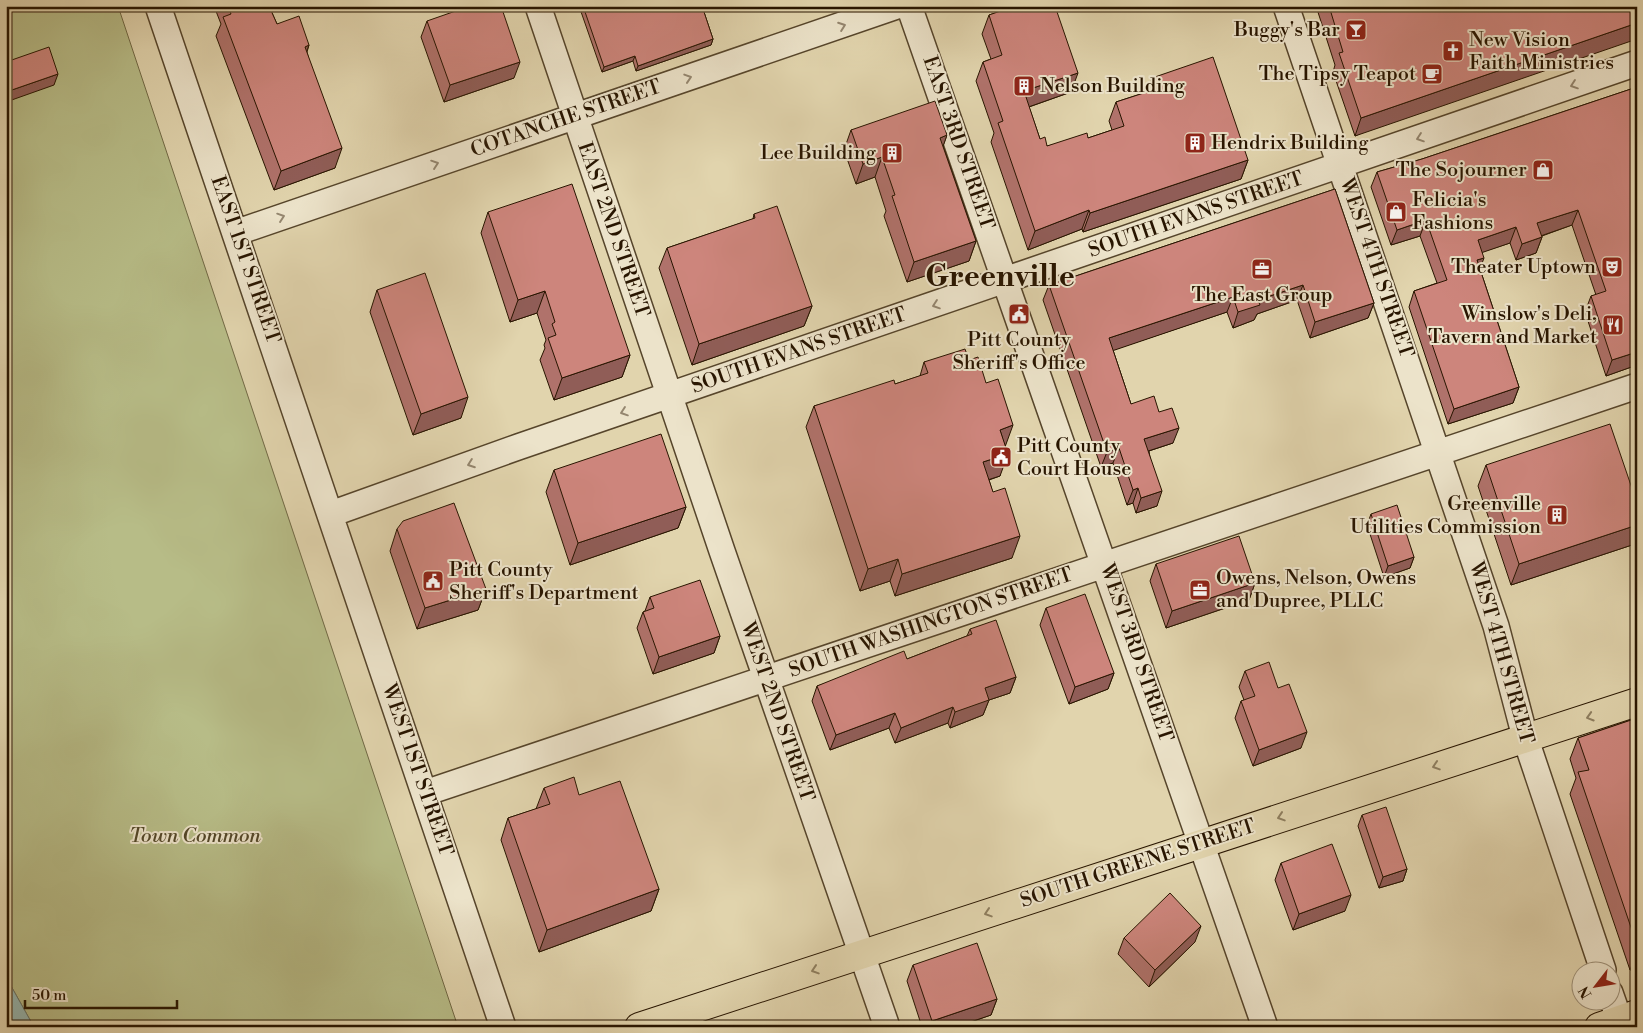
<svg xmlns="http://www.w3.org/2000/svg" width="1643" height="1033" viewBox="0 0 1643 1033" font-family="'Libre Bodoni',serif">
<rect width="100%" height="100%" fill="#e1d4ad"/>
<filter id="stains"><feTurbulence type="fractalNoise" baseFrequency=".004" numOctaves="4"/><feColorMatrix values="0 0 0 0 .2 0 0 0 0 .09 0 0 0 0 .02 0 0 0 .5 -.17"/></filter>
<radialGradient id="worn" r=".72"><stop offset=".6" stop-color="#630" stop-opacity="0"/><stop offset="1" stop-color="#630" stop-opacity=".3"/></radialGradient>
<!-- green -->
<path fill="#b7bc87" stroke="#706844" d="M6,6H118L458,1027H34L6,977Z"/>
<!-- water -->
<path fill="#95b7b1" stroke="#69766a" d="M6,977L34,1027H6Z"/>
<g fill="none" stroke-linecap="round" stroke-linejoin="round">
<!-- minor casing -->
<g stroke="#56452b" stroke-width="28">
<path id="minor" d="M158,6L503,1027
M538,6L722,551L887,1027
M909,6L1265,1027
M1286,6L1496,626L1525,737L1603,970
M235,233L897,6
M331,514L518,447L1637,63
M425,793L1637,386
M1610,993L1622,1027"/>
</g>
<!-- major casing -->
<g stroke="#281500" stroke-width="30">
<path id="major" d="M639,1027L1637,702
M1599,1027L1637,1014"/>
</g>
<!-- minor -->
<use href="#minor" stroke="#ece3ca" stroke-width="25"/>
<!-- major -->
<use href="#major" stroke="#e1d4ad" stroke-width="28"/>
</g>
<!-- wall -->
<path fill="#b0726b" stroke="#281500" d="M214,6H269L277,24L309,45L307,52L335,168L274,190L216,36L221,24Z
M579,6H702L713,39L711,45L636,71L633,61L602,72Z
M1010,6H1055L1071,92L1029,107L1040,139L1047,146L1088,138L1112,130L1109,121L1116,102L1147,92L1152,78L1248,160L1241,179L1083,232L1082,229L1028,250L991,142L994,133L976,81L983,62L991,59L982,34L989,15L1010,8Z
M1316,6H1637L1355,136L1333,72L1335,65Z
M427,21L514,78L444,102L421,37Z
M1637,87V365L1606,376L1585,312L1591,296L1596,295L1572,225L1542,236V237L1536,253L1516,260L1510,243L1482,252L1480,269L1519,387L1513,403L1448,424L1409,307L1414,291L1437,283L1420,236L1391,245L1371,187L1377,172L1422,159Z
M851,130L947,135L943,146L976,241L969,261L907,282L884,216L886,211L875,177L856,184L844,150Z
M1335,189L1374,303L1368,318L1310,338L1297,300L1257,314L1254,320L1233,328L1227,312L1113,350L1131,404L1159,412L1173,443L1149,451L1157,506L1136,513L1133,503L1127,505L1113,463L1101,467L1043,300L1049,285Z
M488,212L630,355L622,377L554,400L540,360L545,348L544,345L546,340L537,313L510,322L481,233Z
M754,214L812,306L804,326L692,365L659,268L667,248L753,219Z
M377,290L461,418L413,435L370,312Z
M969,360L1005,446L1000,476L989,480L1012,558L895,596L890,581L860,591L806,427L814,406L895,384L920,376L924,362Z
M1486,465L1635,544L1511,585L1478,486Z
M554,470L686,507L678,528L570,565L546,492Z
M1371,514L1414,557L1410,568L1384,577L1367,525Z
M397,529L486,589L478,610L417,629L390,551Z
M1156,564L1255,583L1249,600L1166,628L1150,581Z
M650,597L720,636L714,653L653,674L637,628L643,612L645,611Z
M1046,608L1114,673L1108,689L1069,704L1040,625Z
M970,629L1016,677L1010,693L989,700L983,715L950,728L948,723L895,743L889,728L830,750L812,701L817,686L907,659L967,636Z
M1245,671L1301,748L1253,766L1235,718L1241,701L1244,700L1239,687Z
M1637,718V968L1630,970L1570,794L1576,778L1570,759L1578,738Z
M544,788L659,889L651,911L539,952L501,840L508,818L536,809Z
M1362,815L1407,869L1403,881L1379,888L1358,826Z
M1281,863L1345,911L1293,930L1275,880Z
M1124,938L1195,942L1149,987L1118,954Z
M913,965L997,999L991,1015L956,1027H922L907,981Z"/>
<!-- shaded-wall -->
<path fill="#905d57" stroke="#281500" d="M1637,23V39L1355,136L1361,118Z
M713,39L711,45L636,71L638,66Z
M309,45L302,64L305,47Z
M635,56L633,61L602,72L604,67Z
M520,62L514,78L444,102L450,85Z
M1078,73L1071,92L1017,111L1024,91Z
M58,74L54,85L6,102V92Z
M947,135L940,155V138Z
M342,148L335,168L274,190L281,171Z
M882,157L875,177L856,184L863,164Z
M1248,160L1241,179L1083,232L1090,213Z
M1089,210L1082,229L1028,250L1035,231Z
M1578,210L1572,225L1532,239L1537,223Z
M1426,220L1420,236L1391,245L1397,230Z
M1516,227L1510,243L1472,256L1478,240Z
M1542,237L1536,253L1516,260L1522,244Z
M976,241L969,261L907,282L914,262Z
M1484,258L1478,274L1477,260Z
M1303,285L1297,300L1257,314L1254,320L1233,328L1238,312L1258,300Z
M545,291L537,313L510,322L518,300Z
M1233,297L1227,312L1103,354L1109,338Z
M1374,303L1368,318L1310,338L1315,322Z
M812,306L804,326L692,365L699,344Z
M1637,352V365L1606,376L1612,360Z
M630,355L622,377L554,400L562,378Z
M1519,387L1513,403L1448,424L1454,409Z
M468,397L461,418L413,435L421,414Z
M1013,425L1005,447L1000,430Z
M1179,428L1173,443L1139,454L1144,439Z
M1119,448L1113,463L1101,467L1107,452Z
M1008,454L1000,476L975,484L983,462Z
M1138,488L1133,503L1127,505L1133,490Z
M1162,491L1157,506L1136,513L1141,498Z
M686,507L678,528L570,565L578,543Z
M1637,525V540L1635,544L1511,585L1519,564Z
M1020,536L1012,558L895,596L902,574Z
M1414,557L1410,568L1384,577L1388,566Z
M898,559L890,581L860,591L868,569Z
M1255,583L1249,600L1166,628L1172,611Z
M486,589L478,610L417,629L425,608Z
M720,636L714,653L653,674L659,657Z
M1114,673L1108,689L1069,704L1075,687Z
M1016,677L1010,693L989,700L983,715L950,728L955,712L985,688Z
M953,707L948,723L895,743L901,728Z
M895,713L889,728L830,750L836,735Z
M1307,732L1301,748L1253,766L1259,750Z
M1407,869L1403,881L1379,888L1383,877Z
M659,889L651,911L539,952L547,930Z
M1351,895L1345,911L1293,930L1299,914Z
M1201,926L1195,942L1149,987L1155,970Z
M1637,951V968L1630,970Z
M997,999L991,1015L956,1027H929L932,1021Z"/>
<!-- building -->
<path fill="#cd857c" stroke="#281500" d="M228,6H269L277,24L299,16L309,45L305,47L342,148L281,171L223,17L231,14Z
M470,6H501L520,62L450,85L427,21Z
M583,6H702L713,39L638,66L635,56L604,67Z
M1015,6H1055L1078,73L1024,91L1040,139L1045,137L1047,146L1087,133L1088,138L1124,126L1116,102L1156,89L1152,78L1213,57L1248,160L1090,213L1089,210L1035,231L998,123L1003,121L983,62L1002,55L989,15Z
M1329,6H1637V23L1361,118L1339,53L1343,52Z
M49,47L58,74L6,92V62Z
M1637,87V352L1612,360L1591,296L1606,291L1578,210L1537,223L1542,237L1522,244L1516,227L1478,240L1484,258L1477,260L1519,387L1454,409L1414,291L1447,280L1426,220L1397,230L1377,172L1422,159Z
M935,101L947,135L940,138L976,241L914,262L892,196L895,195L882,157L863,164L851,130Z
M572,184L630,355L562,378L548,338L556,335L552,324L555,322L545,291L518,300L488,212Z
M1335,189L1374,303L1315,322L1303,285L1258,300L1260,305L1238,312L1233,297L1109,338L1131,404L1154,396L1159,412L1172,408L1179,428L1144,439L1162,491L1141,498L1138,488L1133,490L1119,448L1107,452L1049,285Z
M777,206L812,306L699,344L667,248L755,218L754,214Z
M425,273L468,397L421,414L377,290Z
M965,349L969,360L978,357L986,383L998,379L1013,425L1000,430L1008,454L983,462L993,492L1005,488L1020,536L902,574L898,559L868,569L814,406L894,380L895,384L928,373L924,362Z
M1610,424L1637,503V525L1519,564L1486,465Z
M661,434L686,507L578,543L554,470Z
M454,503L486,589L425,608L397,529L403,521Z
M1397,505L1414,557L1388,566L1371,514Z
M1239,536L1255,583L1172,611L1156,564Z
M700,580L720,636L659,657L643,612L654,608L650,597Z
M1085,594L1114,673L1075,687L1046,608Z
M996,620L1016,677L985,688L989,700L955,712L953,707L901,728L895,713L836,735L817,686L904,651L907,659L972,634L970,629Z
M1269,662L1278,688L1289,684L1307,732L1259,750L1241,701L1255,696L1245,671Z
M1637,718V945L1578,772L1589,770L1578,738Z
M574,777L579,795L620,781L659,889L547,930L508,818L550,804L544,788Z
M1386,807L1407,869L1383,877L1362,815Z
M1332,844L1351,895L1299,914L1281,863Z
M1170,893L1201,926L1155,970L1124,938Z
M977,943L997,999L932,1021L913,965Z"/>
<!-- one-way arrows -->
<defs><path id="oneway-chevron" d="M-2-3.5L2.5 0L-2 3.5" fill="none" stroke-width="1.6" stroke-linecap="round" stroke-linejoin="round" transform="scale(1.25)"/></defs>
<g stroke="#94866f">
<use href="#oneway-chevron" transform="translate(842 26) rotate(-20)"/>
<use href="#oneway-chevron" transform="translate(688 78) rotate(-18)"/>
<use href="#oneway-chevron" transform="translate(1574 85) rotate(161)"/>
<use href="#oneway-chevron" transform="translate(1420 138) rotate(161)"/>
<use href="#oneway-chevron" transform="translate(435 164) rotate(-19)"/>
<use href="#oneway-chevron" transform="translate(281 217) rotate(-19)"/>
<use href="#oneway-chevron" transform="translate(936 305) rotate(161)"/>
<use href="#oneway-chevron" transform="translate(624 412) rotate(161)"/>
<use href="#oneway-chevron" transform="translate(471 464) rotate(160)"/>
</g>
<g stroke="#8e7e5f">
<use href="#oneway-chevron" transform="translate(1590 717) rotate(163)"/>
<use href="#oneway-chevron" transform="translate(1436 766) rotate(162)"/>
<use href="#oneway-chevron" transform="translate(1281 817) rotate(162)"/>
<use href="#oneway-chevron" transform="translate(988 913) rotate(162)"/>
<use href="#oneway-chevron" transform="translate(815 970) rotate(162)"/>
</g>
<!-- icons -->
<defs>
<g id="bar-square" transform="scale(1.125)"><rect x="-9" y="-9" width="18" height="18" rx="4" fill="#8f2418" stroke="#ece3ca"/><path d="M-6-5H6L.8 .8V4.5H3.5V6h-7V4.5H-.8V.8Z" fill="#fff"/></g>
<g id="church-square" transform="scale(1.125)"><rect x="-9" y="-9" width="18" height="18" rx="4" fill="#8f2418" stroke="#ece3ca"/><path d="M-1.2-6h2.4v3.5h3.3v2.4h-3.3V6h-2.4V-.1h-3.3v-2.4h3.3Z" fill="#fff"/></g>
<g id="cafe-square" transform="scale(1.125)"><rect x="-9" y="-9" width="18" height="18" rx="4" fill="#8f2418" stroke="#ece3ca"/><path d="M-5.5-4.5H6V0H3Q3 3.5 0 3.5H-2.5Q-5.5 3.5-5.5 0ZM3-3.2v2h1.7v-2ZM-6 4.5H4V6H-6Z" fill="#fff"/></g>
<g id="building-square" transform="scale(1.125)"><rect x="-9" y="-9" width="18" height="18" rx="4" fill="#8f2418" stroke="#ece3ca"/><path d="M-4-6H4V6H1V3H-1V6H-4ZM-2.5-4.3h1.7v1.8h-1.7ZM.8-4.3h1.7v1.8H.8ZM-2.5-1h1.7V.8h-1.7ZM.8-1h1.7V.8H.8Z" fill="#fff"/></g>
<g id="shop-square" transform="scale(1.125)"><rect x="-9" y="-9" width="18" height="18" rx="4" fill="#8f2418" stroke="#ece3ca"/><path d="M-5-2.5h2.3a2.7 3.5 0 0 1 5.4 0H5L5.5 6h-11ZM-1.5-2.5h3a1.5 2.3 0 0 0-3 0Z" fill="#fff"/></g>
<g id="theatre-square" transform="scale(1.125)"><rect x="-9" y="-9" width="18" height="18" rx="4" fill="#8f2418" stroke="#ece3ca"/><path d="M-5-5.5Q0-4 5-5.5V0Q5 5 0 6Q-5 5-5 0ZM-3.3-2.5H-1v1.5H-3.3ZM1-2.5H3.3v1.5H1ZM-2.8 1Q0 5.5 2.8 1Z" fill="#fff"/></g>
<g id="office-square" transform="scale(1.125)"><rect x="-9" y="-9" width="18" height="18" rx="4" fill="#8f2418" stroke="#ece3ca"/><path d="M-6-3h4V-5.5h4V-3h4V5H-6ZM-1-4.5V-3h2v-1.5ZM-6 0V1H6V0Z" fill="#fff"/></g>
<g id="civic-square" transform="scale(1.125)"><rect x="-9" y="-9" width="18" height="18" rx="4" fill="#8f2418" stroke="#ece3ca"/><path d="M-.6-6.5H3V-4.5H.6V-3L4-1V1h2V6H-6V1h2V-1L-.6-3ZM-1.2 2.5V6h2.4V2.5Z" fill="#fff"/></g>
<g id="restaurant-square" transform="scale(1.125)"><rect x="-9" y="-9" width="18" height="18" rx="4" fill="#8f2418" stroke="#ece3ca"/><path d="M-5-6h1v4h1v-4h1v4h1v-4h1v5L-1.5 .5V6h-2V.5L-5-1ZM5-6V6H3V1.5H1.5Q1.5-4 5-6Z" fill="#fff"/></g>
</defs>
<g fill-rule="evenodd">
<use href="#bar-square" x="1356" y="30"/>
<use href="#church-square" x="1453" y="51"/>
<use href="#cafe-square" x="1432" y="74"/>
<use href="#building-square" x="1024" y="86"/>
<use href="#building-square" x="1195" y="143"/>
<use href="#building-square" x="892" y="153"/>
<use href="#shop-square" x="1543" y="170"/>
<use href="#shop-square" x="1396" y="212"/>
<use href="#theatre-square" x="1612" y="267"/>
<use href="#office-square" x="1262" y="269"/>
<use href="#civic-square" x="1019" y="314"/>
<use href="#restaurant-square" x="1613" y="325"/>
<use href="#civic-square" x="1001" y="457"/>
<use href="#building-square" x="1557" y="515"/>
<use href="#civic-square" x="433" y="581"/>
<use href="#office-square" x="1200" y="590"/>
</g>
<g text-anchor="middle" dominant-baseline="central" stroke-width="4" stroke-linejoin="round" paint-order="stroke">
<!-- poi labels -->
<g font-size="20" fill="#281500" stroke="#ece3ca" text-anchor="end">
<text x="1340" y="30">Buggy's Bar</text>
<text x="1469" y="40" text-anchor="start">New Vision<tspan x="1469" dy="23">Faith Ministries</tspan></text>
<text x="1416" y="74">The Tipsy Teapot</text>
<text x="1040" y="86" text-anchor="start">Nelson Building</text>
<text x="1211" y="143" text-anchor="start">Hendrix Building</text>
<text x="876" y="153">Lee Building</text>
<text x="1527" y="170">The Sojourner</text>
<text x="1412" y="200" text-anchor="start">Felicia's<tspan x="1412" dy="23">Fashions</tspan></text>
<text x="1596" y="267">Theater Uptown</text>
<text x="1262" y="295" text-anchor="middle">The East Group</text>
<text x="1597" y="314">Winslow's Deli,<tspan x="1597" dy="23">Tavern and Market</tspan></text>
<text x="1019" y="340" text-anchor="middle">Pitt County<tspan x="1019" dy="23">Sheriff's Office</tspan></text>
<text x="1017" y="446" text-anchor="start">Pitt County<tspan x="1017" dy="23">Court House</tspan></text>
<text x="1541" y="504">Greenville<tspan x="1541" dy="23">Utilities Commission</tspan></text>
<text x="449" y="570" text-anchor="start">Pitt County<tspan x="449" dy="23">Sheriff's Department</tspan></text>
<text x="1216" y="578" text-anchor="start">Owens, Nelson, Owens<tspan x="1216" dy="23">and Dupree, PLLC</tspan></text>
</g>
<!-- street labels -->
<g font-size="20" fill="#281500" stroke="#ece3ca">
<text transform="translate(566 119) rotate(-19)">COTANCHE STREET</text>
<text transform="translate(958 143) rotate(71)">EAST 3RD STREET</text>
<text transform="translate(1196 215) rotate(-19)">SOUTH EVANS STREET</text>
<text transform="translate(613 230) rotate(71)">EAST 2ND STREET</text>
<text transform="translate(245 260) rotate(71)">EAST 1ST STREET</text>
<text transform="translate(1376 268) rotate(71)">WEST 4TH STREET</text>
<text transform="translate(799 351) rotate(-19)">SOUTH EVANS STREET</text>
<text transform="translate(931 623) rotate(-19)">SOUTH WASHINGTON STREET</text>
<text transform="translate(1136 653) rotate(71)">WEST 3RD STREET</text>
<text transform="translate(1501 653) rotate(74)">WEST 4TH STREET</text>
<text transform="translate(777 712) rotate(71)">WEST 2ND STREET</text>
<text transform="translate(417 770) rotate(71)">WEST 1ST STREET</text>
<text transform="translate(1138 864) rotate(-18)">SOUTH GREENE STREET</text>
</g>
<!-- park labels -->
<g font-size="20" font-style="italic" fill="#534728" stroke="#ece3ca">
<text x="195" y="836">Town Common</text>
</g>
<!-- town labels -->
<g font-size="30" font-weight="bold" fill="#281500" stroke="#ece3ca">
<text x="1000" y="277">Greenville</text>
</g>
</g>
<!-- margin -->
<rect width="1643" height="1033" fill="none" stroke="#e1d4ad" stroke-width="25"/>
<rect x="8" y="8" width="1628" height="1018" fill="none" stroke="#281500" stroke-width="2.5"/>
<rect x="12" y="12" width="1618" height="1008" fill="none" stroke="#281500"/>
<!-- north arrow -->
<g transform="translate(1596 986) rotate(239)"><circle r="24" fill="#ece3ca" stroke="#9e9179"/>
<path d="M0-4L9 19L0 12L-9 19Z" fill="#8f2418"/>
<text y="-8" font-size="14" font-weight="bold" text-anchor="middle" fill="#281500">N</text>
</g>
<!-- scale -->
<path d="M25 1000v8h152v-8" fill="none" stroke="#281500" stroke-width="2.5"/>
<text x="32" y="1000" font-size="15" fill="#281500" stroke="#ece3ca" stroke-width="4" paint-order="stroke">50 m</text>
<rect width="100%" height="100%" filter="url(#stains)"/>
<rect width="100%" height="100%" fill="url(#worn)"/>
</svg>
